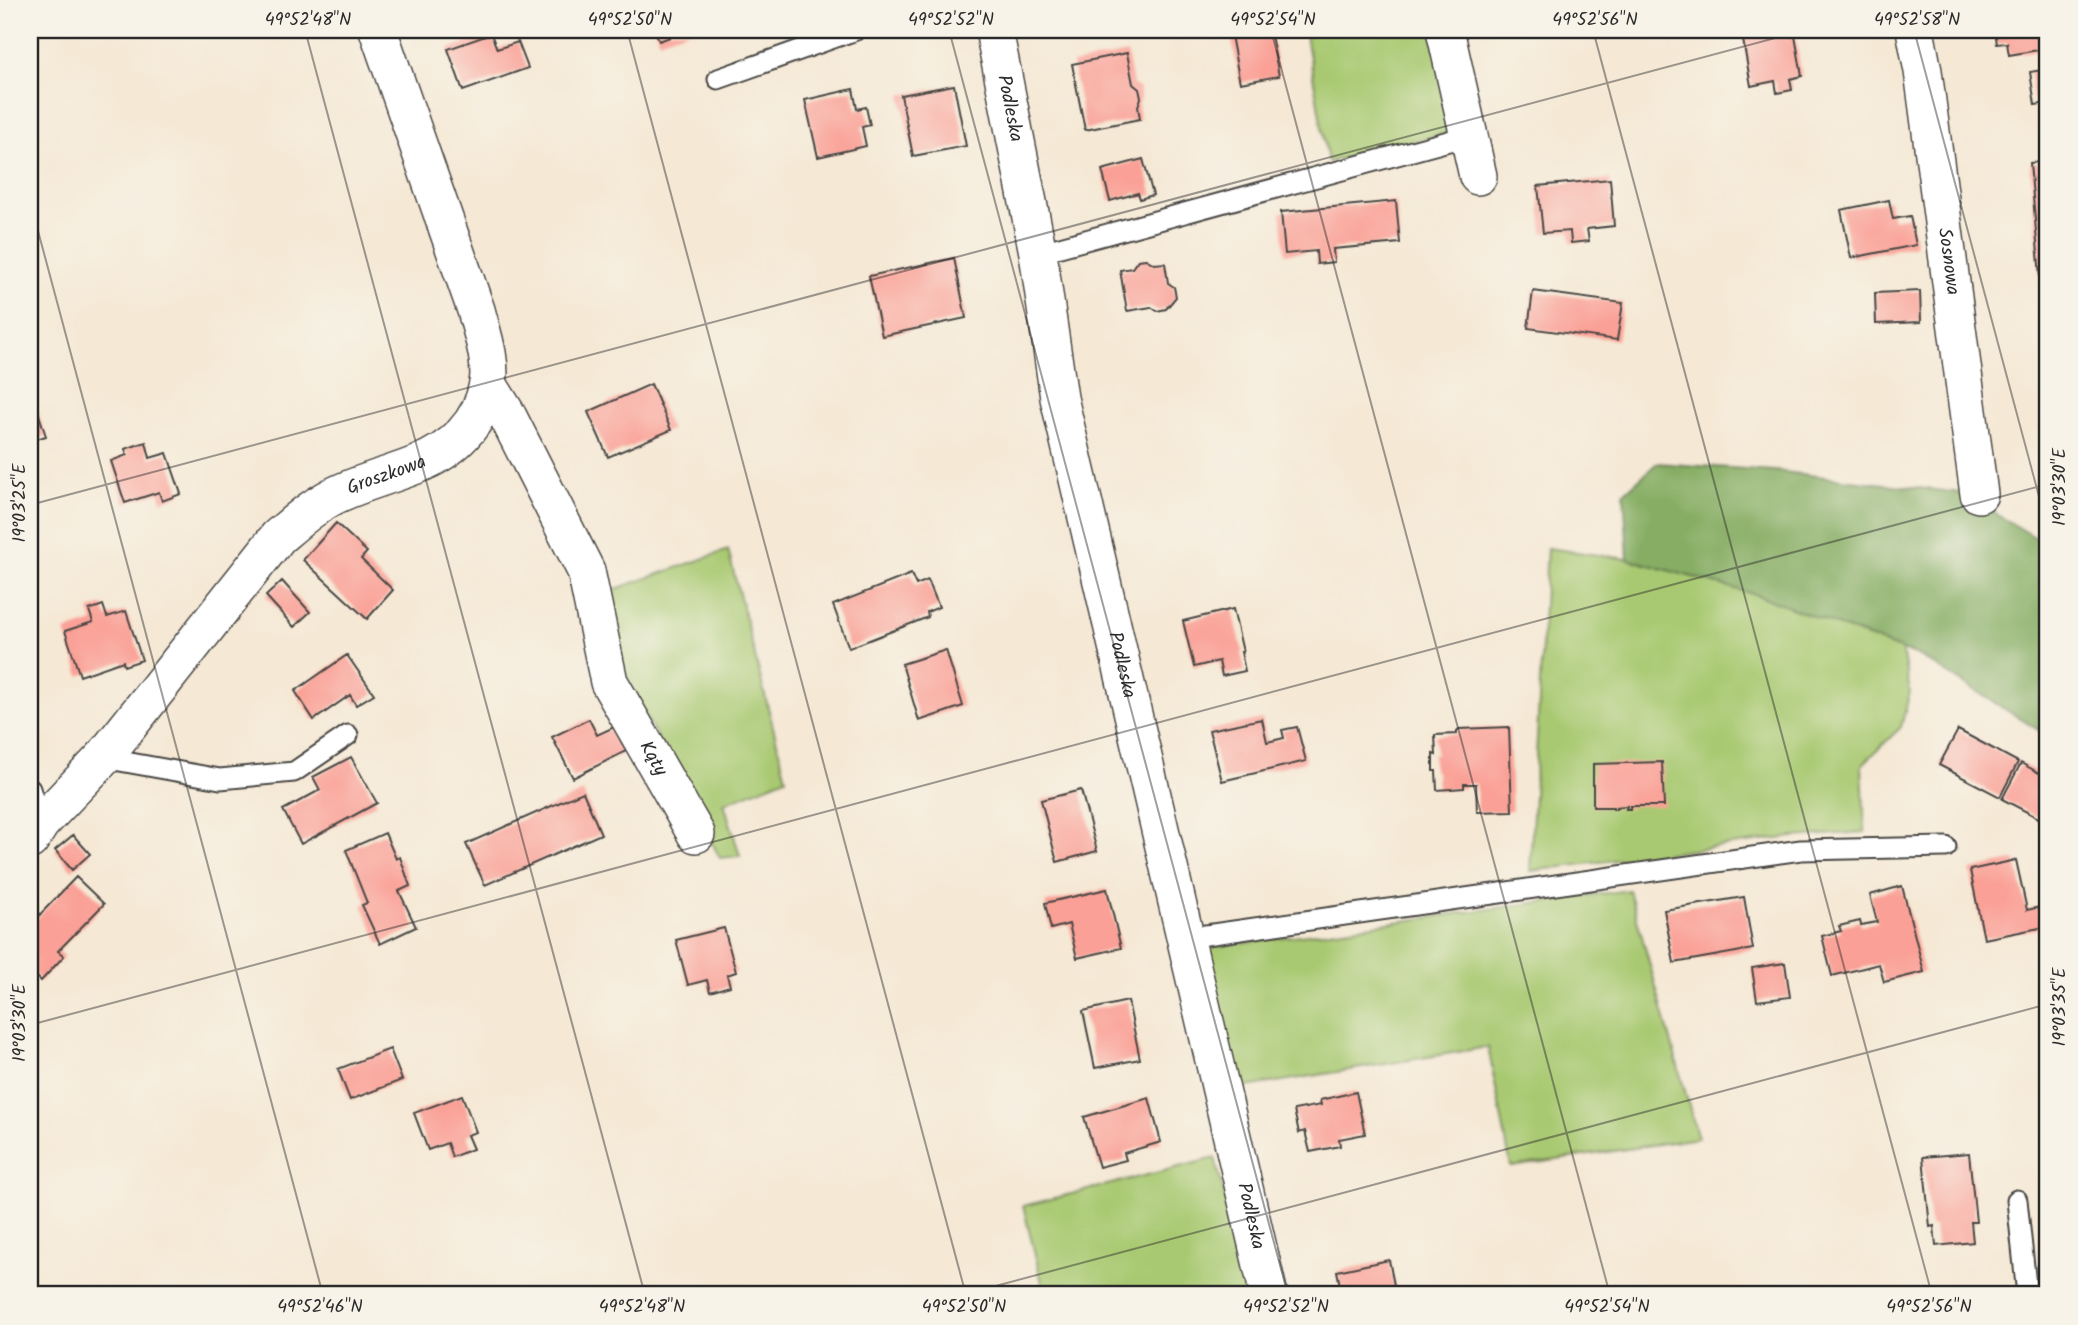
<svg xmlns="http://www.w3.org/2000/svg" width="2078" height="1325" viewBox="0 0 2078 1325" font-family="Kalam,sans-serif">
<rect width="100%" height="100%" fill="#f7f3e8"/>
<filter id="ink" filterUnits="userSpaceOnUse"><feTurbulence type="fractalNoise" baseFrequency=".0143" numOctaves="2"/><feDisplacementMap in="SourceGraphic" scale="14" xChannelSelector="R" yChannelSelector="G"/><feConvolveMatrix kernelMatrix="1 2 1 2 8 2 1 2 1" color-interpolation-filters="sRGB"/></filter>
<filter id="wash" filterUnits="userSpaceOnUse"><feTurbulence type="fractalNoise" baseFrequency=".00686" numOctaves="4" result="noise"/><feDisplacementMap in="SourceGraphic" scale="28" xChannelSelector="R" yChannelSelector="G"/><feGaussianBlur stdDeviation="1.57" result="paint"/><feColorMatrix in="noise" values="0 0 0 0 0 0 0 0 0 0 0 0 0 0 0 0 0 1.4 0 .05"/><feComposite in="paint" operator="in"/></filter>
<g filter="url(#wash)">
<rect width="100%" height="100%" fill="#f5e8d4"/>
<!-- green -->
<path fill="#a8c971" stroke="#6a7a4e" stroke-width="2" d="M1305,30H1436L1456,131L1328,162Z
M1547,548L1628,559L1757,594L1902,650L1910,692L1901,727L1862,765L1865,832L1793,837L1530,871Z
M728,550L786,778L724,803L740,856L720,858L626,678L604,593Z
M1629,890L1698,1138L1511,1167L1488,1047L1234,1089L1205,948Z
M1215,1158L1250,1295H1045L1023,1206Z"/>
<!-- forest -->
<path fill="#86ad63" stroke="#586c47" stroke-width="2" d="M1657,463L1775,471L1961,493L2048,545V736L1921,657L1757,595L1628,559L1624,493Z"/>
<g id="blocks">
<!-- building -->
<path fill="#faa096" d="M655,30H690L659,41Z
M1230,30H1270L1279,76L1240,83Z
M1757,30H1794L1802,76L1790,79L1792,90L1777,93L1775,81L1751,86L1742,34L1757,31Z
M1995,30H2041L2044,49L2009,55L2007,43L1997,44Z
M491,34L497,49L518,42L528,68L463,91L448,49Z
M1127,53L1133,84L1139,89L1141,98L1138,106L1140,119L1085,130L1072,64Z
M2048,69V103L2035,105L2030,72Z
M954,85L966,146L913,156L901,95Z
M853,89L857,109L866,107L870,125L862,127L866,146L818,157L805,100Z
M1143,159L1153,195L1140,199L1138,193L1110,201L1102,170Z
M2048,161V275L2040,276L2030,163Z
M1610,179L1614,226L1587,229L1589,241L1571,243L1570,231L1543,233L1538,186Z
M1889,200L1893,219L1910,216L1916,245L1851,258L1841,210Z
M1396,201L1400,243L1333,249L1334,262L1317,264L1316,251L1285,254L1281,212Z
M954,258L966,318L882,336L869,276Z
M1146,259L1154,264L1165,263L1168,283L1174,287L1176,297L1166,309L1157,311L1151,307L1127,311L1120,270L1132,268L1138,260Z
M1533,291L1623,303L1617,340L1528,328Z
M1920,291L1921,322L1876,324L1875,293Z
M651,384L671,430L608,457L588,412Z
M30,388L46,436L30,441Z
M146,442L150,458L167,453L181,494L162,501L159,492L125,503L111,461L127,455L125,449Z
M336,523L367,552L361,559L393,590L367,619L303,560Z
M911,574L916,585L928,580L939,607L927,612L928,617L849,648L833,605Z
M282,581L310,612L294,627L266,596Z
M103,605L107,617L126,611L142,660L124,666L123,661L80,676L65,631L93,622L89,610Z
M1233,609L1243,652H1241L1245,671L1222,676L1219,661L1194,667L1183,621Z
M946,650L963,706L919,721L902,664Z
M347,655L374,694L356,705L350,695L314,720L295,691Z
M589,719L597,735L614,727L626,751L573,778L552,737Z
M1262,719L1267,742L1284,738L1282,730L1297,727L1306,761L1222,781L1209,730Z
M1509,727L1512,811L1477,812L1476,784H1464V788L1437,790L1436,771H1433V754L1436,755L1435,735L1457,734V731L1459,729Z
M1958,730L2018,762L2000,797L1939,765Z
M351,757L377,803L301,844L283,810L320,790L313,777Z
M1662,762L1664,806H1630V809H1626L1627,806L1616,807V809H1613V807H1593V764Z
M2021,763L2048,778V823L2002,799Z
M1081,790L1097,851L1057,862L1041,800Z
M583,792L601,834L485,885L466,844Z
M385,833L396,859L400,857L410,886L399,891L416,927L380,944L362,905L367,903L346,850Z
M73,835L90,854L72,870L55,850Z
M2016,860L2027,910L2040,907L2045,927L1984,939L1970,870Z
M76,877L104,904L58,951L64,956L41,981L30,970V925Z
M1902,886L1924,972L1884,982L1879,964L1832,976L1822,936L1841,931L1839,926L1860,921L1861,925L1877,922L1870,895Z
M1107,889L1121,948L1077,958L1069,924L1051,929L1045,903Z
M1744,897L1753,949L1674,963L1664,910Z
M724,928L736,972L727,975L730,986L710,992L707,980L688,985L676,940Z
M1785,963L1790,997L1757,1001L1752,968Z
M1128,1001L1140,1059L1095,1068L1083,1011Z
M390,1049L402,1080L350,1100L338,1069Z
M1356,1092L1365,1134L1339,1139L1340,1146L1310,1152L1305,1131L1299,1133L1294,1110L1321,1105L1320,1100Z
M462,1095L476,1132L467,1135L473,1149L452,1157L447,1143L428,1150L414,1113Z
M1149,1098L1161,1142L1124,1153L1126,1160L1099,1167L1084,1117Z
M1969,1153L1976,1222H1971L1973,1242L1936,1246L1934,1226L1930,1227L1923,1157Z
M1389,1260L1396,1295H1342L1337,1271Z"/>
</g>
</g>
<g filter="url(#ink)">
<use href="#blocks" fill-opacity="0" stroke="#494744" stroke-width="2"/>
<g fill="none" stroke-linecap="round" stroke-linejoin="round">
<!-- lane casing -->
<g stroke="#494744" stroke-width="23">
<path id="lane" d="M718,79L856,30
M1038,253L1467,136
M103,758L220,779L294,772L348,735
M30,789L41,823
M1185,938L1801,850L1946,847
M2017,1200L2027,1295"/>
</g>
<!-- street casing -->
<g stroke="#494744" stroke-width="40">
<g id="street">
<path id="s1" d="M994,30L1038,253L1059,398L1269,1295"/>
<path d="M1445,30L1478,176"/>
<path id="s2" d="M1915,30L1923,71L1979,494"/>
<path id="s3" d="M488,384L506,413L586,571L609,682L696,834"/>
<path id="s4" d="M30,840L41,823L103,758L278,537C297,521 317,503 340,493C364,482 391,475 416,465C452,451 481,424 488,384C492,360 482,333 476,310L378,30"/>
</g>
</g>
<!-- lane -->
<use href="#lane" stroke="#fff" stroke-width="19"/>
<!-- street -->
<use href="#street" stroke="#fff" stroke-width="37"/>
</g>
</g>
<!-- ticks -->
<path fill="none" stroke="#2b2b2b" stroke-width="2" stroke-opacity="0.45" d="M305,30L645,1295M627,30L966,1295M949,30L1288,1295M1271,30L1610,1295M1593,30L1932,1295M1914,30L2048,530M30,201L323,1295M30,505L1805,30M30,1025L2048,484M962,1295L2048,1004"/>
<g text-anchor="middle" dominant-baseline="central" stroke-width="6" stroke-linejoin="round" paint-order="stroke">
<!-- street labels -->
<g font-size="19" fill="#2b2b2b" stroke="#f7f3e8">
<text stroke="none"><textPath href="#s1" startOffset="80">Podleska</textPath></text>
<text stroke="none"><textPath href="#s2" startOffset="234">Sosnowa</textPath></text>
<text stroke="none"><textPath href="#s4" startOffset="518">Groszkowa</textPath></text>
<text stroke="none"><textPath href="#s1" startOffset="648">Podleska</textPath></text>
<text stroke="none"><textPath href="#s3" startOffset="413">Kąty</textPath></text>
<text stroke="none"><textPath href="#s1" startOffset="1214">Podleska</textPath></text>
</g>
</g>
<!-- margin -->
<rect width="2078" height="1325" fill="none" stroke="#f7f3e8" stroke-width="77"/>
<rect x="38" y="38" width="2001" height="1248" fill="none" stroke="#2b2b2b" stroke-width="2.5"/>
<g font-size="18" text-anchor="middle" fill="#2b2b2b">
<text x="308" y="25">49°52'48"N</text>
<text x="630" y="25">49°52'50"N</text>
<text x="951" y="25">49°52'52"N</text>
<text x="1273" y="25">49°52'54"N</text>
<text x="1595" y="25">49°52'56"N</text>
<text x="1917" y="25">49°52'58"N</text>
<text transform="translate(2059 487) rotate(-90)" y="6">19°03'30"E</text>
<text transform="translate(19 503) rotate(-90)" y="6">19°03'25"E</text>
<text transform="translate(2059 1007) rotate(-90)" y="6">19°03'35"E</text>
<text transform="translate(19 1023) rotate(-90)" y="6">19°03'30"E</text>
<text x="320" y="1312">49°52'46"N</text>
<text x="642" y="1312">49°52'48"N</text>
<text x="964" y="1312">49°52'50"N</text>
<text x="1286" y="1312">49°52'52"N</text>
<text x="1607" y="1312">49°52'54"N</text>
<text x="1929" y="1312">49°52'56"N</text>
</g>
</svg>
